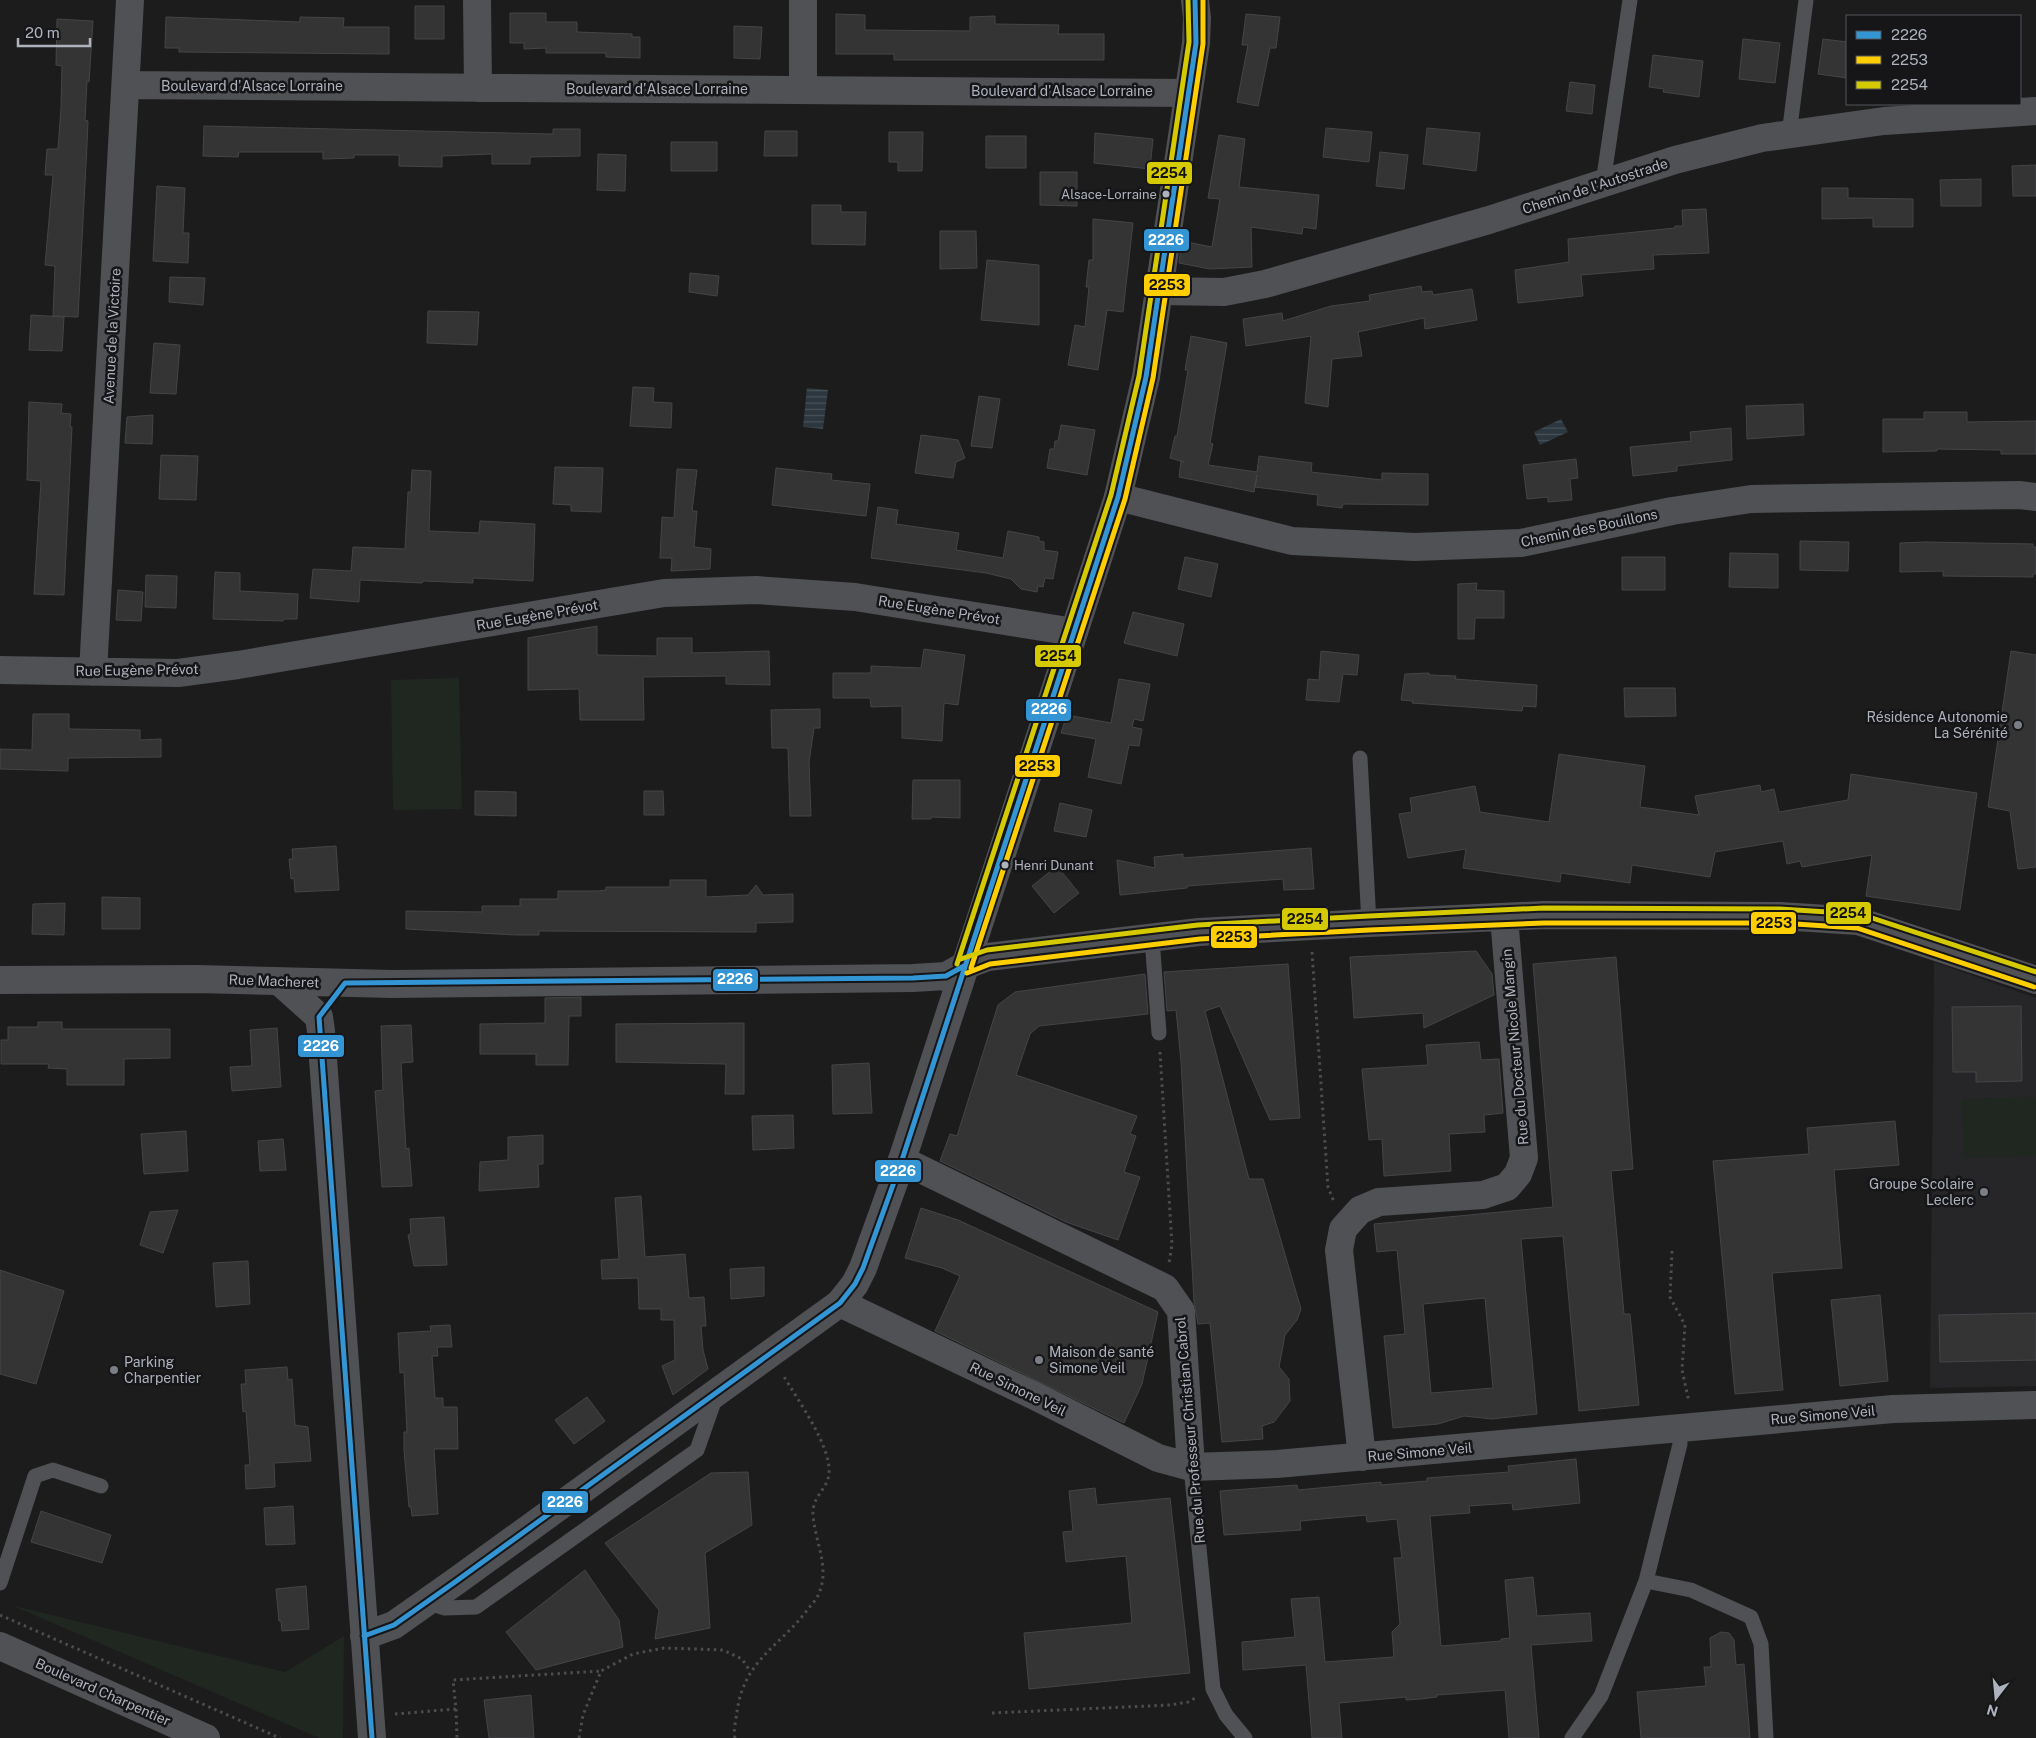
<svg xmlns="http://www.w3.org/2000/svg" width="2036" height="1738" viewBox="0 0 2036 1738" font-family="'Public Sans',sans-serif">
<defs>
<pattern id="water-rules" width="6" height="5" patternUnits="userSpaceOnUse" patternTransform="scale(1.25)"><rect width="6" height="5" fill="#2d373f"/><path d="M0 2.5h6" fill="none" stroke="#495259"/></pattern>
</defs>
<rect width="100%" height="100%" fill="#1c1c1c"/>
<!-- built -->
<path fill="#262528" d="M1934,962L2036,998V1386L1930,1388Z"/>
<!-- green -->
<path fill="#1f2720" d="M459,678L462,809L393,810L391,680Z
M2036,1097V1156L1964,1158L1962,1099Z
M11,1605L285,1672L344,1636L343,1738H319Z"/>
<!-- water -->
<path fill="url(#water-rules)" d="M807,388L828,390L823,429L803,427Z
M1561,419L1568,432L1540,445L1534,432Z"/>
<!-- building -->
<path fill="#343434" stroke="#444548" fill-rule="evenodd" d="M415,6H444V39H415Z
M510,13H546V22H577V32L632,34V37H640V58L606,57V53H546V48L524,49V43H510Z
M836,14L865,15V30L970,31V17L995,16V24L1059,25L1058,34H1104V60H894V54H836Z
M1246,14L1280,17L1276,48H1270L1258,106L1237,102L1248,45H1242Z
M166,17L300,22V17L344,18L343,27H389V54L179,52V48H165Z
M57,19L93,21L89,82L87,81L85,120L88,121L87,145L78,317L53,316L55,266L45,265L53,175H45L47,149H58L61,108L62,66L56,65Z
M734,26L762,27L760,59L734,58Z
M1743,39L1780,43L1775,83L1739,79Z
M1823,39L1847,42V78L1818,74Z
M1653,55L1703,61L1699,97L1663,92L1664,89L1649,87Z
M1570,82L1595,85L1592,114L1566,111Z
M204,126L553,134V129H580V156L530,157V164H492V154L442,156V167L399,166V155H354V158L323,159V152H239L238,157L203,156Z
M1326,128L1372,132L1369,162L1323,157Z
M1427,128L1480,133L1476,171L1423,164Z
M765,131H797V156H764Z
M889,132H923L922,171H898V162H889Z
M1095,133L1153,139L1150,169L1094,163Z
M1219,135L1245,139L1239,187L1319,195L1316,229L1303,227L1302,234L1251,227L1252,267L1210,269L1179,263L1182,241L1212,247L1220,199L1208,198Z
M986,136H1026V168H986Z
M671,142H717V171H671Z
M1380,152L1408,155L1404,189L1376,186Z
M598,154L626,155L625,191L597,190Z
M2036,165V196H2013L2012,166Z
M1040,172H1077V206L1040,205Z
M1981,179V206H1941L1940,180Z
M157,186L185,188L183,233H189L188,263L153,261Z
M1822,188H1848V198L1913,199V227H1873V218L1822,219Z
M812,205H841V212H866L865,245L812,244Z
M1706,209L1709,253L1653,255L1654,269L1581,275L1583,296L1518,303L1515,270L1569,262L1568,239L1675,228V226H1683L1682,210Z
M1093,219L1133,223L1123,312L1107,310L1098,370L1068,365L1075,325L1085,327L1089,287H1086L1089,260H1093Z
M940,231H976L977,268L940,269Z
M987,260L1039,265V325L981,320Z
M690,273L719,276L717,296L689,292Z
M170,277L205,278L203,305L169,302Z
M1421,286L1422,292L1432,291L1433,295L1472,289L1477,320L1425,329L1424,318L1358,332L1362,356L1332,359L1328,407L1305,403L1311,336L1246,346L1243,319L1282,313L1283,321L1331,306L1370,301L1369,295Z
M428,311L479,312L477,345L427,343Z
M31,315L64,317L62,351L29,350Z
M1191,336L1227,343L1210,443L1213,444L1208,465L1257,472L1259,456L1312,463L1311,472L1382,480V473L1428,474V505L1343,504L1342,508L1317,505L1318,495L1255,487L1257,475L1254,492L1179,477L1181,461L1184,462L1170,458L1175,436H1177L1188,370H1185Z
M154,343L180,345L176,394L150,393Z
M633,387L654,388L653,402L672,403L671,428L630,426Z
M979,396L1000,399L992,448L971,446Z
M29,402L62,404L61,413L71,414L70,427H72L64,595L34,594L41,481L27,480Z
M1803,404L1804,435L1747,439L1746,406Z
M1924,412H1967V422L2036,421V454H2001V450L1937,449V451L1883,452V419H1924Z
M153,415L152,444L125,443L127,417Z
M1061,425L1095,430L1087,475L1047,468L1050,449H1054L1055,441H1058Z
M1731,428L1732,460L1677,466V471L1633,476L1630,447L1691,441L1690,432Z
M921,435L958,440L965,458L956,462L953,478L915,473Z
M161,455L198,456L196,500L159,499Z
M1576,459L1578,478L1570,479L1572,500L1548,502V497L1527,499L1523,465Z
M555,467L603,468L601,512L571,511V505L553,504Z
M776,468L832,474L831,480L870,484L866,516L772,505Z
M677,469L697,470L692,511H697L694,547L711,549L710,569L671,571L672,558H660L662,517L674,518Z
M412,470L431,471L429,531L479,533L480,521L535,524L533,581L473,578V583L423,581L422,583L360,580L359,602L310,598L313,569L351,571L353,547L405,549L408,492H411Z
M878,507L898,510L896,524L959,533L956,550L1003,558L1008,531L1039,537V541L1044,542V550L1058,552L1053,579L1045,578L1043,587L1038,586L1037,592L1021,589L1011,579L986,573L871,558Z
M1800,541L1849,542L1848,571L1800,570Z
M1926,542L2033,544V547H2036V574H2033V577L1943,576V571L1900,572V543Z
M1730,553L1778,554V588L1729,587Z
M1185,557L1218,564L1211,597L1178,589Z
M1622,557H1665V590H1622Z
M215,572L240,573V591L298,594L297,619H284L283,621L213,619Z
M146,575L177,576L176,608L145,607Z
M1477,583L1476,590L1504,591V618H1475L1474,639H1458V584Z
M118,590L143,592L141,621L116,620Z
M1133,612L1184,624L1177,656L1124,643Z
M597,626V655L657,656V638H692V653L769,651L770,685L726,684V676L643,677L644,720H580L579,689L528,690V638Z
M924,649L965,655L958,705L944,703L942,741L902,738V706L871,707L870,698H833V673H871V666L921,668Z
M1321,651L1359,655L1357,675L1343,674L1339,702L1306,700L1308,679L1319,680Z
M2011,651L2036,655V867L2018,869L2010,811L1988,807Z
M1429,673V675L1456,676L1455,679L1537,685L1536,707L1523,706L1522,711L1412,703L1413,701L1401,700L1405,674Z
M1119,679L1150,684L1143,721L1134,719L1132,727L1142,729L1139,746L1129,745L1121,784L1088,777L1096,739L1061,733L1067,715L1111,723Z
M1624,688H1675L1676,716L1625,717Z
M820,709V728H814L809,762L811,816H790L788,748H772L771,710Z
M33,714H69V729L140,730V740L161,739V757L68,758V771L0,769V749L32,750Z
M1559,754L1645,766L1640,807L1699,815L1695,796L1760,785L1761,792L1774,789L1779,812L1848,800L1851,774L1977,793L1960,910L1866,896L1872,855L1802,867L1800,861L1787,864L1783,841L1715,852L1710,877L1632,865L1630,883L1561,873L1560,882L1463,868L1466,849L1408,858L1399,814L1412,812L1410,798L1475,786L1480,812L1549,822Z
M913,780H960V818L931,817V819H912Z
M475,791L516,792V816L475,815Z
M644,791H663L664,815H644Z
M1060,803L1092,810L1086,837L1054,831Z
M336,846L339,890L295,892L294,878L291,879L289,859H293L292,849Z
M1311,848L1314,889L1284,890L1283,879L1187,886V888L1120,895L1117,860L1155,868L1154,857L1183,854V858Z
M1057,866L1079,893L1054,913L1032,886Z
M670,880H706V897L748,895L756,885L763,895L793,894V922L756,923V932L539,931V935H516L406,929V911L482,912V906H520V899H558V891H598L606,890V887H670Z
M102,897L140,898V929H102Z
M65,903L64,935L32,934L33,904Z
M1476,951L1492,974L1494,995L1424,1028L1423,1013L1354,1018L1350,957Z
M1616,957L1633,1169L1611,1171L1624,1314H1630L1639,1405L1579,1411L1563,1236L1521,1239L1537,1414L1492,1419L1464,1416L1438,1424L1393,1428L1384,1336L1405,1334L1397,1250L1377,1252L1374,1224L1553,1207L1533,964ZM1485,1298L1493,1388L1431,1393L1423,1304Z
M1288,964L1300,1118L1270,1120L1220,1006L1205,1011L1249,1179H1263L1301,1309L1297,1320L1285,1335L1279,1367L1289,1379L1290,1401L1274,1422L1262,1426L1263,1439L1222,1442L1210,1323L1198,1324L1194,1302L1181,1061L1176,1010L1167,1011L1164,972Z
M1145,974L1148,1014L1039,1026L1030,1034L1016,1075L1137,1116L1130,1134L1136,1136L1124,1172L1140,1177L1118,1240L1066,1222L940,1161L950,1134L957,1136L998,1005L1015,992Z
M581,997V1016H569L568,1065H536V1054H480V1024L545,1023V998Z
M2021,1006L2022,1081L1976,1082V1072H1953L1952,1007Z
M38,1022H62V1029H170V1058L124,1059V1085H67V1069L48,1068L49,1064H1V1040H8V1027H38Z
M744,1023V1094H725L726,1064L616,1062V1024Z
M411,1025L413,1062L401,1063L406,1149L409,1148L412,1186L382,1187L375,1091L383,1090L381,1026Z
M277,1028L281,1087L232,1091L230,1067L252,1066L250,1030Z
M1479,1042L1481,1060L1499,1059L1503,1113L1484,1115L1485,1132L1449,1134L1451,1171L1384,1176L1382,1139L1369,1140L1362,1069L1428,1065L1426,1045Z
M869,1063L872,1113L833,1114L832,1065Z
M793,1115L794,1148L753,1150L752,1116Z
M1895,1121L1899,1165L1834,1170L1842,1268L1772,1273L1783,1390L1735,1394L1713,1161L1809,1154L1807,1128Z
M186,1131L188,1171L144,1174L141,1134Z
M543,1135V1164H538L539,1187L479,1191L480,1162L508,1160V1137Z
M283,1139L286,1170L260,1171L258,1141Z
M641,1196L645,1257L685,1254L689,1298L704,1297L706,1326H701L703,1350L708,1369L673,1395L662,1366L675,1360L674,1320H661V1309H639L638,1278L602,1279L601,1260L619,1259L615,1198Z
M921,1208L958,1220L1158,1312L1142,1384L1124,1423L935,1331L960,1276L942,1268L905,1258Z
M178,1210L163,1253L140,1245L150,1212Z
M444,1217L447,1265L414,1266L408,1235L411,1234L410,1219Z
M248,1261L250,1304L216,1307L213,1263Z
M764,1267V1296L731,1299L730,1269Z
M0,1270L64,1291L36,1384L0,1374Z
M1880,1295L1888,1381L1840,1386L1831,1300Z
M2036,1313V1360L1940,1362L1939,1315Z
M450,1325L452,1347H437L438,1356H432L435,1398H443V1407H457L458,1449H434L438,1514L412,1516L411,1507H409L404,1450V1432H407L404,1372L400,1373L398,1333L431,1331L430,1326Z
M287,1367L288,1380L292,1379L295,1425L308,1427L311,1461L274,1463L275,1487L246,1489L245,1465H250L246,1411L243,1412L241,1384H246L245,1370Z
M587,1397L605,1421L574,1444L555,1420Z
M1576,1459L1580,1503L1513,1510L1512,1503L1469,1506L1470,1513L1430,1516L1441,1646L1501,1641V1639L1510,1638L1505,1580L1533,1577L1537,1616L1590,1613L1592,1641L1531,1645L1539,1738H1509L1505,1690L1437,1695V1697L1421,1699L1406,1700V1697L1339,1703L1342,1738H1312L1306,1665L1243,1670L1242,1642L1295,1637L1291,1599L1319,1597L1325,1662L1394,1657L1392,1632L1400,1624L1394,1558H1402L1397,1519L1367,1522L1366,1515L1300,1521L1301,1530L1224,1535L1220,1491L1297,1485L1298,1490L1381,1482V1485L1427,1481V1478L1509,1472L1508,1466Z
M748,1472L752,1525L705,1553L710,1628L655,1639L659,1610L605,1543L711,1473Z
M1095,1488L1097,1505L1170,1498L1190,1673L1029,1689L1024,1633L1132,1623L1126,1556L1066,1562L1063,1532L1073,1531L1069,1491Z
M293,1506L295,1544L266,1545L264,1508Z
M41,1511L111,1535L102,1563L31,1542Z
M585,1570L619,1620L623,1647L536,1670L506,1632Z
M306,1586L309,1629L282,1631L281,1621H279L276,1589Z
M1721,1632L1729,1633L1734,1640L1736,1665L1744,1664L1750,1738H1641L1637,1692L1706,1686L1704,1667H1711L1710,1638Z
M531,1695L534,1738H489L484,1700Z"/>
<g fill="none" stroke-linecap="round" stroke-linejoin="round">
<!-- path -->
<path stroke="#4c4d50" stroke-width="3" stroke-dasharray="2.5 4" stroke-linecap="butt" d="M1312,952L1328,1187L1334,1202
M1160,1052L1172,1245L1169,1263
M1672,1251L1670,1297L1685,1325L1682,1370L1689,1402
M0,1615L280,1738
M456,1709L457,1738
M992,1713L1170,1705L1188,1702L1197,1697
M395,1714L456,1709L453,1680L601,1671
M579,1738L583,1715L601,1671L633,1654L664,1648L723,1650L742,1659L750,1671
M735,1738C733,1730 736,1720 737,1712C744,1659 780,1647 808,1609C812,1604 817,1599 819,1593C830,1567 815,1542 813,1515C812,1496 827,1490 829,1474C832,1447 797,1399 783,1375"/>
<!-- service -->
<path stroke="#505155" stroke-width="15" d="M1789,135L1806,0
M1603,183L1630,0
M1360,758L1369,923
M1152,938L1159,1033
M1191,1467L1213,1689L1226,1715L1245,1738
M1646,1581L1691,1590L1751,1617L1761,1644L1766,1738
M0,1583L35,1476L53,1470L101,1486
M426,1602L445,1608L476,1607L697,1450L716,1396
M1572,1738L1601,1696L1646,1581L1680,1444L1679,1429"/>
<!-- minor -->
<path stroke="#505155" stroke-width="28" d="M477,0L478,88
M126,85L1188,93
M803,90V0
M1160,291L1224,292L1265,284L1489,220L1675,160L1762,138L1884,121L2036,111
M1118,497L1292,541L1415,547L1521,543L1672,511L1751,499L2019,495L2036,497
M0,670L178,673L238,665L664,593L756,590L855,597L1074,632
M93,672L130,0
M964,966L988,957L1199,932L1369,923L1544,915L1780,916L1858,921L2036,980
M902,1160L1165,1288L1181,1311L1191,1467
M840,1303L1035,1396L1158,1458L1191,1467L1277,1464L1893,1409L2036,1405
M1362,1457L1339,1250L1343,1229L1360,1210L1379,1202L1483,1195L1507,1187L1518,1174L1524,1158L1504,917"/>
<!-- tertiary -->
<path stroke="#505155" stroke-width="28" d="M0,980L197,979L392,984L913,978L946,976L964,966
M280,982L319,1017L321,1031L372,1738
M364,1636L394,1625L455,1582L840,1303L855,1284L863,1268L902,1160L1118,497L1146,377L1196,43L1197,18L1195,0
M0,1646L206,1738"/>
<!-- bus-1 casing -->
<g stroke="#161618" stroke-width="9">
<path id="bus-1" d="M364,1636L394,1625L455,1582L840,1303L855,1284L863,1268L902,1160L1118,497L1146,377L1196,43L1195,0
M372,1738L319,1017L345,983L913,978L946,976L964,966"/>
</g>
<!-- bus-2 casing -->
<g stroke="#161618" stroke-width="9">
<path id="bus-2" d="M971,968L1125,499L1153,378L1203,44V0
M967,973L990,964L1200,939L1369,930L1544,923H1780L1857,928L2034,987"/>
</g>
<!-- bus-3 casing -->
<g stroke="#161618" stroke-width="9">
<path id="bus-3" d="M961,959L987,950L1198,925L1369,916L1544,908L1780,909L1860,914L2036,972
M957,964L1111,495L1139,376L1189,42L1188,1"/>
</g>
<!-- bus-1 -->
<use href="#bus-1" stroke="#3395d3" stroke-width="5"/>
<!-- bus-2 -->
<use href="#bus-2" stroke="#ffce00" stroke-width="5"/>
<!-- bus-3 -->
<use href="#bus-3" stroke="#d5c900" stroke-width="5"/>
</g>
<!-- markers -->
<g fill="#adb2bd" stroke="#161618" stroke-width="2">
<circle cx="1166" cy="194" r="4.5"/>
<circle cx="1005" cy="865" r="4.5"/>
</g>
<g fill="#7a7e85" stroke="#161618" stroke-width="2">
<circle cx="2018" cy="725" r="5"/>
<circle cx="1984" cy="1192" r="5"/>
<circle cx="1039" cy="1360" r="5"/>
<circle cx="114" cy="1370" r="5"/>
</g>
<g text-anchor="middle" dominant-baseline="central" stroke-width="5" stroke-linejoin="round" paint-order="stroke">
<!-- bus labels -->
<g font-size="13" fill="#adb2bd" stroke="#161618" text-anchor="end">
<text x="1157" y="194">Alsace-Lorraine</text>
<text x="1014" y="865" text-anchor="start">Henri Dunant</text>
</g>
<!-- street labels -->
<g font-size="14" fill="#adb2bd" stroke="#161618">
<text x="252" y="86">Boulevard d'Alsace Lorraine</text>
<text x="657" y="89">Boulevard d'Alsace Lorraine</text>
<text x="1062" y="91">Boulevard d'Alsace Lorraine</text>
<text transform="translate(1595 186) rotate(-18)">Chemin de l'Autostrade</text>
<text transform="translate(112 336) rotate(-87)">Avenue de la Victoire</text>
<text transform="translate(1589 528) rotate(-12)">Chemin des Bouillons</text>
<text transform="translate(939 610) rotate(9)">Rue Eugène Prévot</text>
<text transform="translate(537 615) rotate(-10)">Rue Eugène Prévot</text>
<text transform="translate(137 670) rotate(-1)">Rue Eugène Prévot</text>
<text transform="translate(274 981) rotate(2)">Rue Macheret</text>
<text transform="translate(1515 1047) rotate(-95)">Rue du Docteur Nicole Mangin</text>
<text transform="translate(1018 1389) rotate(26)">Rue Simone Veil</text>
<text transform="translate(1823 1415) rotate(-5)">Rue Simone Veil</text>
<text transform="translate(1190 1430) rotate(-95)">Rue du Professeur Christian Cabrol</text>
<text transform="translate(1420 1452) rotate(-5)">Rue Simone Veil</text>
<text transform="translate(103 1692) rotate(24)">Boulevard Charpentier</text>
</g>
<!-- poi labels -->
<g font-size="14" fill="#adb2bd" stroke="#161618" text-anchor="end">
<text x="2008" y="717">Résidence Autonomie<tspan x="2008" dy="16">La Sérénité</tspan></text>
<text x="1974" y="1184">Groupe Scolaire<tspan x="1974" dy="16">Leclerc</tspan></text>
<text x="1049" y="1352" text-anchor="start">Maison de santé<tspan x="1049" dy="16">Simone Veil</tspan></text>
<text x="124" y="1362" text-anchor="start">Parking<tspan x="124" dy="16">Charpentier</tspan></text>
</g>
</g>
<g stroke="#161618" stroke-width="2">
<rect x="1146" y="161" width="47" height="24" rx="5" fill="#d5c900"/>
<rect x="1143" y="228" width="47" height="24" rx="5" fill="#3395d3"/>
<rect x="1143" y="273" width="48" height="24" rx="5" fill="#ffce00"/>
<rect x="1034" y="644" width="48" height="24" rx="5" fill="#d5c900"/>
<rect x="1025" y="698" width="47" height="24" rx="5" fill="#3395d3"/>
<rect x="1014" y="754" width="47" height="24" rx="5" fill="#ffce00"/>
<rect x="1825" y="901" width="47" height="24" rx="5" fill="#d5c900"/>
<rect x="1281" y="907" width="48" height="24" rx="5" fill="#d5c900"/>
<rect x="1750" y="911" width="47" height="24" rx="5" fill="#ffce00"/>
<rect x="1210" y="925" width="48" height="24" rx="5" fill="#ffce00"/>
<rect x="712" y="968" width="47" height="24" rx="5" fill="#3395d3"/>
<rect x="297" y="1034" width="48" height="24" rx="5" fill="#3395d3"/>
<rect x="874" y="1159" width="48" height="24" rx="5" fill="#3395d3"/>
<rect x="541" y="1490" width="48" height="24" rx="5" fill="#3395d3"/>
</g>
<g font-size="14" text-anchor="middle" font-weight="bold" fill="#fff">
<text x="1166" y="245">2226</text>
<text x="1049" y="714">2226</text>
<text x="735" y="984">2226</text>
<text x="321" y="1051">2226</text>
<text x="898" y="1176">2226</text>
<text x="565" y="1507">2226</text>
</g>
<g font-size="14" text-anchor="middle" font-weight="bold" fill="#111">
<text x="1169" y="178">2254</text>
<text x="1167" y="290">2253</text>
<text x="1058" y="661">2254</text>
<text x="1037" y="771">2253</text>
<text x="1848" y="918">2254</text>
<text x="1305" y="924">2254</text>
<text x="1774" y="928">2253</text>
<text x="1234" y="942">2253</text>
</g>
<!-- legend -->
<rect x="1846" y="15" width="175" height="90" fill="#161618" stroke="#52545a"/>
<rect x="1856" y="31" width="25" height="8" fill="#3395d3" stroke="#52545a"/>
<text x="1891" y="40" font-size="15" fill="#adb2bd">2226</text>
<rect x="1856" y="56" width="25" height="8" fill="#ffce00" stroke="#52545a"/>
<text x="1891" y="65" font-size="15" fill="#adb2bd">2253</text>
<rect x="1856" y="81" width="25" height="8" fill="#d5c900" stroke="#52545a"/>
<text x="1891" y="90" font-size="15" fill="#adb2bd">2254</text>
<!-- north arrow -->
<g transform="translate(1996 1698) rotate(196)" stroke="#161618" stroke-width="4" paint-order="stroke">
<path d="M0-4L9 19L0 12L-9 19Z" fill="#adb2bd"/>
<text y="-8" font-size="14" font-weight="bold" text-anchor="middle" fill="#adb2bd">N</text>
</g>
<!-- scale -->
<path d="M18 38v8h72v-8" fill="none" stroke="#adb2bd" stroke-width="2.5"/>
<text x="25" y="38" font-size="15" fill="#adb2bd" stroke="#161618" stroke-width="4" paint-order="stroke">20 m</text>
</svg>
